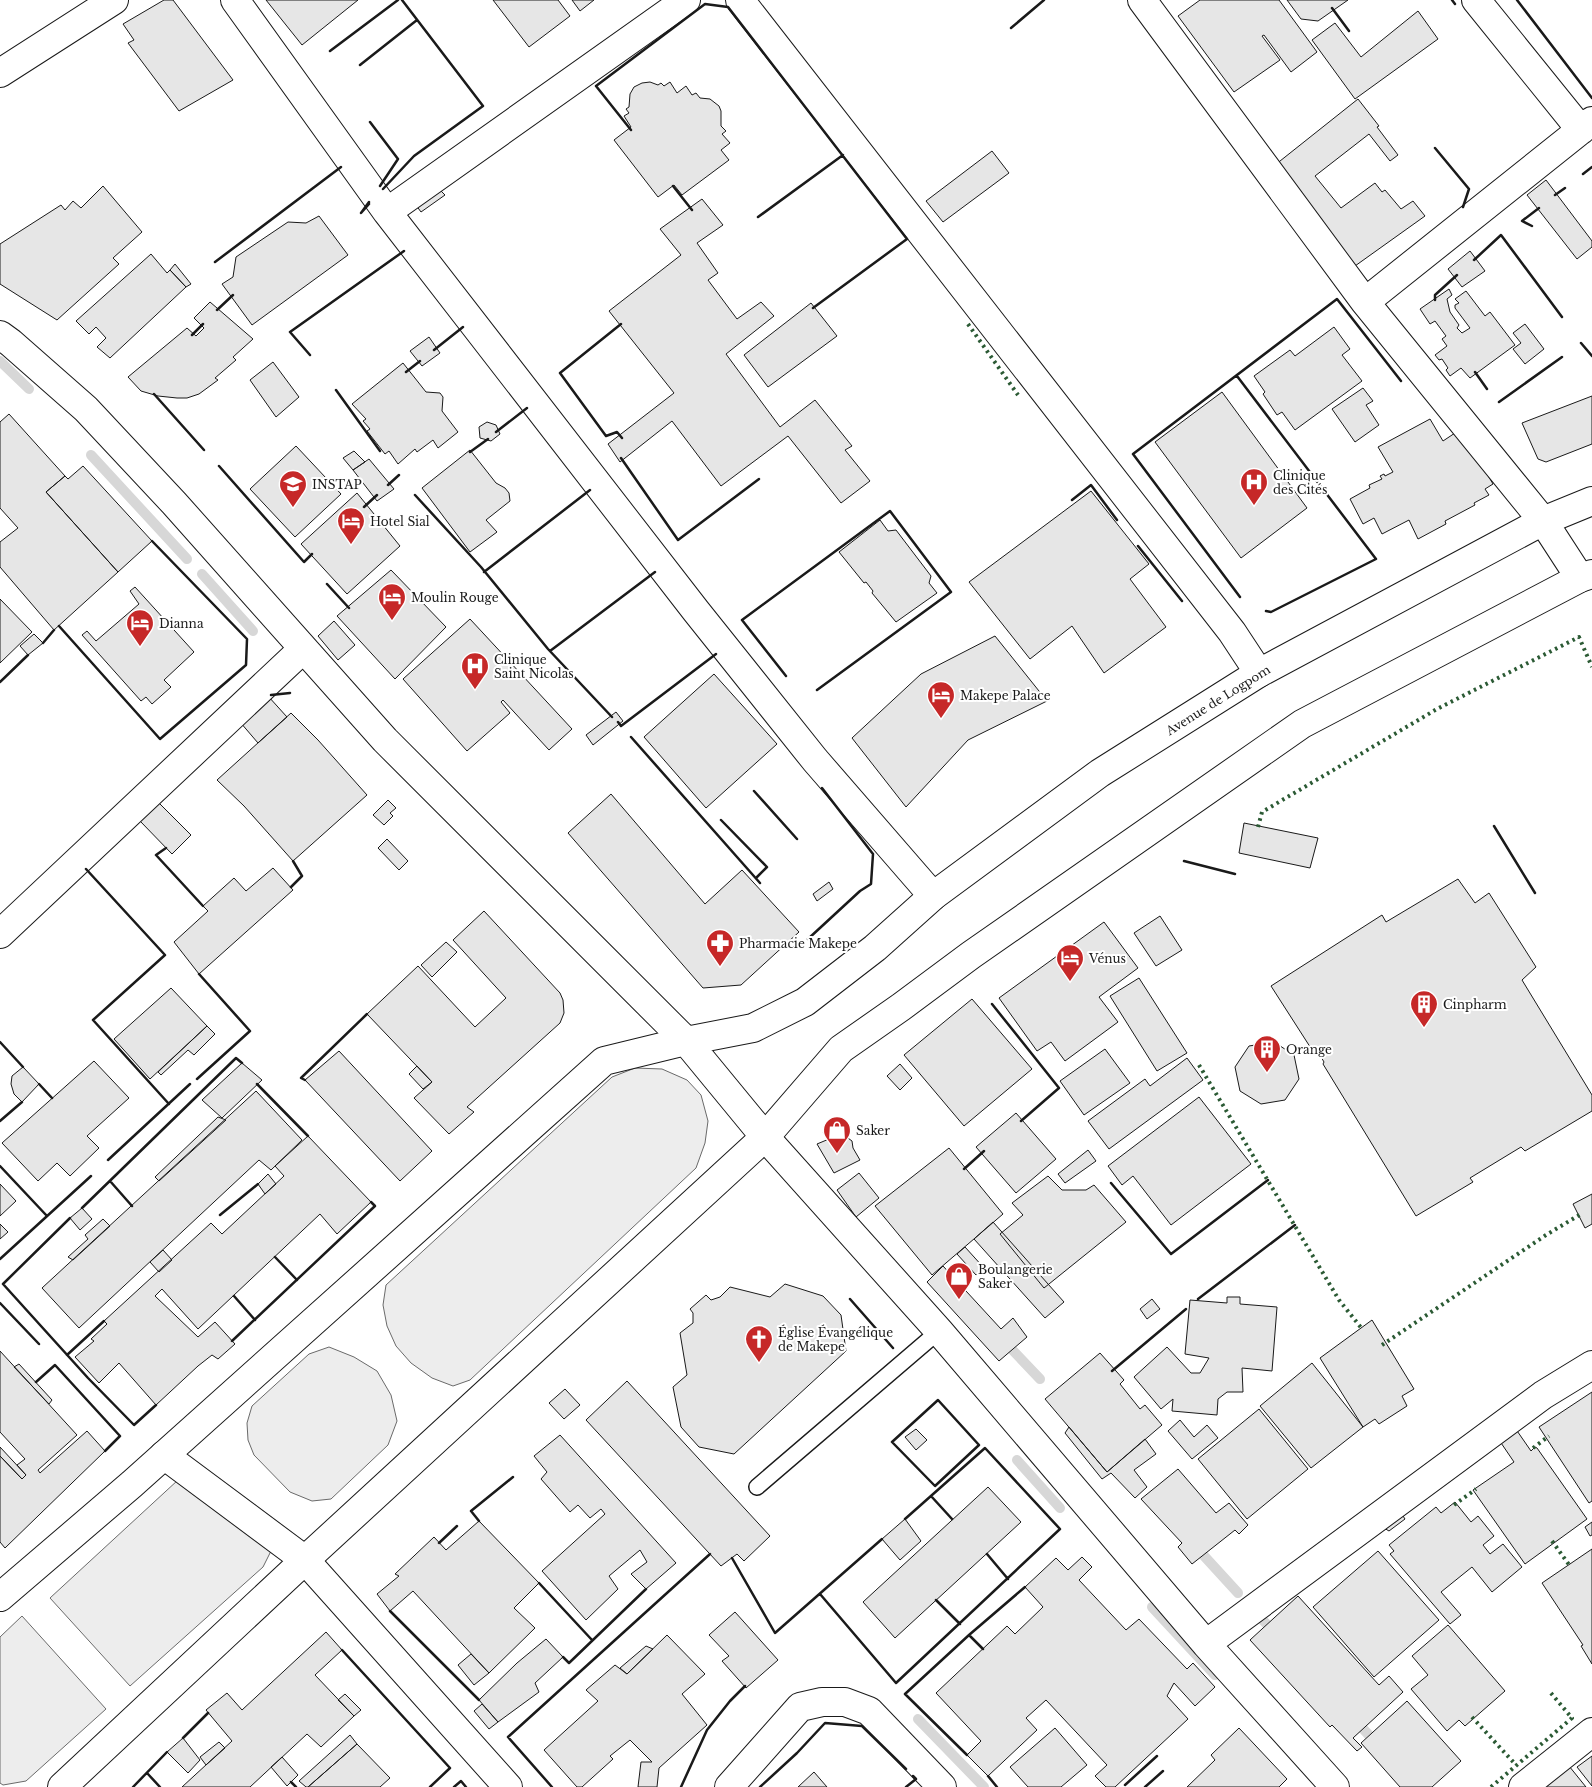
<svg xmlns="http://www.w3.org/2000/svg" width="1592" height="1787" viewBox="0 0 1592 1787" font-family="'Libre Baskerville',serif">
<rect width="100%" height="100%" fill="#fff"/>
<!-- built -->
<path fill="#ededed" stroke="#6a6a6a" d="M635,1068L662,1069L687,1080L701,1095L708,1121L705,1143L696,1168L470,1380L453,1386L432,1378L411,1363L396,1346L387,1326L383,1305L386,1285L612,1077Z
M329,1347L354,1357L377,1371L391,1395L397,1421L388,1445L331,1499L312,1501L290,1492L254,1455L248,1440L247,1423L252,1406L309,1354Z
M198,1472L216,1476L270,1533L271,1551L263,1567L130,1686L50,1598L178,1480Z
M22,1616L106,1709L26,1781L3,1785L0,1783V1637Z"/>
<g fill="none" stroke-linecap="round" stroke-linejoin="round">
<!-- stream -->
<path stroke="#d7d7d7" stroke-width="10" d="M0,361L29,389
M91,455L187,559
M202,574L253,631
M1003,1340L1040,1379
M1017,1460L1060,1508
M1195,1546L1238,1593
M1152,1607L1215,1675
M1256,1613L1276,1634
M918,1719L984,1787
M1354,1719L1378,1745"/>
</g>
<!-- building -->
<path fill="#e6e6e6" stroke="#1a1a1a" d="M164,0H173L233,80L179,111L128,43L134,40L123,24Z
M266,0H358L302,45Z
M493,0H558L570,16L529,47Z
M572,0H594L580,11Z
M1200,0H1279L1317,52L1291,72L1264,35L1262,36L1280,60L1234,92L1178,16Z
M1287,0H1348L1318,21L1301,19Z
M1418,11L1438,39L1355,99L1312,40L1335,23L1361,57Z
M650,82L658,85L661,83L664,86L670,82L677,93L686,86L692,95L696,93L700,98L710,99L719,106L721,111V126L726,131L722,134L730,143L721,150L729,160L682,195L674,185L658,197L614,140L631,127L624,116L629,113L626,109L629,107L630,94L634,87L642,83Z
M1358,99L1379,126L1377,127L1398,155L1390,161L1369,134L1315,176L1341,208L1375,183L1382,192L1385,190L1401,209L1413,201L1425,216L1355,266L1275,165Z
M992,151L1009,173L943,222L926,201Z
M1546,180L1592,241V247L1577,259L1527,195Z
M103,186L142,232L113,258L119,264L57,320L0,284V244L61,205L65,210L73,201L81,208Z
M436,186L445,195L421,212L413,201Z
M702,199L723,225L697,243L718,273L708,280L737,319L761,302L774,316L726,354L780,427L815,400L852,446L845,450L870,481L841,503L788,436L721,486L672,421L620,462L608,444L674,393L609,311L681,255L660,229Z
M319,216L348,255L252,325L222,284L233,277L236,257L288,222L306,223Z
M1470,251L1485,271L1462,287L1448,269Z
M151,254L167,273L170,270L186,287L110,358L97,347L106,338L96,327L89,334L76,321Z
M175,264L191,284L186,287L170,270Z
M1449,289L1452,295L1447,299L1450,312L1459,325L1457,328L1462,333L1470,328L1455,308V305L1459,303L1455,299L1466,291L1485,316L1490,312L1515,345L1470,378L1461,368L1450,376L1446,370L1448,368L1442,359L1439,360L1435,355L1447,346L1442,339L1446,336L1435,321L1430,324L1420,309Z
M210,302L253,339L233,357L236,360L215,378L218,380L199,394L187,398H177L158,396L141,391L128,377L187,328L196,336L204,328L194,318Z
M811,303L837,336L768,387L744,355Z
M1525,324L1544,349L1525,364L1513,349L1521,343L1513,333Z
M1334,327L1350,349L1342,355L1362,381L1295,430L1282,412L1277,415L1263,394L1265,392L1254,376L1290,350L1295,356Z
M429,337L440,353L422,366L410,351Z
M273,362L299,397L276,417L250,380Z
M403,363L426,392L440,393L443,397L442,411L458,432L438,448L433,440L417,452L415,449L398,464L389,451L385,454L367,431L370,429L363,421L366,419L352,404Z
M1363,388L1373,401L1366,405L1379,425L1355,442L1332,409Z
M1222,392L1307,508L1241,558L1155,442Z
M1592,396V444L1546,462L1538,459L1522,423Z
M9,414L65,476L46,492L118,572L54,630L0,567V542L18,528L0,508V422Z
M1430,419L1443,441L1461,429L1493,484L1485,489L1489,495L1474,503L1475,505L1445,521L1446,524L1418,539L1409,520L1382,534L1374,518L1363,524L1350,499L1370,488L1369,485L1382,479L1380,476L1384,474L1385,476L1393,472L1378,447Z
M487,422L496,425L500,434L491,441L480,438L479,427Z
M296,446L341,494L295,537L250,489Z
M470,450L496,483L505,488L509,493L510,501L486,520L497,532L470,552L422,488Z
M354,451L365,462L353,470L343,458Z
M369,459L394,489L377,501L353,470Z
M83,466L152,541L118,572L46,492L65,476L68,479Z
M1091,491L1149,564L1130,579L1166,627L1104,673L1072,626L1030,659L969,582Z
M357,493L400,546L347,594L301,544Z
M880,520L888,531L896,530L931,576L929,583L937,593L896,622L872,593L873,591L866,582L864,583L839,552Z
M391,570L446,627L395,679L337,616Z
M135,587L194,652L164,680L171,687L152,704L146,697L141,701L82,635L87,631L96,641L139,604L130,591Z
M0,599L32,632L0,663Z
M470,619L572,729L549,750L503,700L501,702L510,713L467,751L403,679Z
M334,621L355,645L338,660L318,636Z
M34,634L43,643L28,655L20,646Z
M995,636L1047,701L968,740L906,807L852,738L921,674Z
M714,674L777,744L706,808L644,737Z
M268,696L287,717L258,743L240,722Z
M616,712L623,721L593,745L586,735Z
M291,713L318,740L367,795L293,861L244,806L217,780Z
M611,794L705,904L742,870L799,932L741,985L703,988L568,833Z
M388,800L396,808L390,813L393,816L384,825L373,815Z
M159,803L191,835L172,854L140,821Z
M1244,823L1318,838L1310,868L1239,853Z
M387,839L408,861L399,870L378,848Z
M273,868L293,890L199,974L174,942L208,911L203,906L234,878L246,891Z
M1458,879L1475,903L1489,893L1536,967L1522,980L1592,1095V1111L1525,1151L1521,1147L1470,1178L1473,1182L1416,1216L1323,1064L1324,1062L1317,1050L1314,1053L1271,986L1382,915L1386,922Z
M829,882L833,889L817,901L813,894Z
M484,911L560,993L563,1000L564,1013L560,1023L467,1107L474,1112L449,1134L414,1098L432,1082L367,1014L418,966L475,1027L506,998L453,940Z
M1160,916L1182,950L1156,966L1134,933Z
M1104,922L1138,968L1099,997L1118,1022L1065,1061L1051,1042L1037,1051L999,998Z
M446,942L457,952L432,977L421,965Z
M1139,978L1187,1053L1157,1071L1110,996Z
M171,988L207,1026L150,1079L114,1039Z
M972,999L1032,1069L964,1126L904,1055Z
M207,1026L215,1034L194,1055L188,1050L161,1075L158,1072Z
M1274,1042L1294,1055L1299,1079L1285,1100L1261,1104L1240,1091L1235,1067L1249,1046Z
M1105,1049L1130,1083L1084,1115L1060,1081Z
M339,1051L432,1151L400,1181L305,1080Z
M1187,1058L1203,1080L1109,1149L1088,1121L1145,1079L1150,1086Z
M94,1061L129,1098L87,1136L99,1148L70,1176L57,1163L38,1181L2,1143Z
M242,1063L262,1080L222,1118L202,1100Z
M900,1064L912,1078L900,1090L887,1076Z
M417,1066L432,1082L423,1089L409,1074Z
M23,1067L39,1084L22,1102L14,1094L11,1084L12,1076Z
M256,1091L302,1140L271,1170L259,1160L79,1328L42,1288Z
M1199,1097L1251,1164L1171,1225L1133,1176L1122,1185L1108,1166Z
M1016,1113L1056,1159L1016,1193L976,1147Z
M218,1117L226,1120L159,1181L155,1177Z
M830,1125L852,1141L853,1148L860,1160L834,1173L817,1144L829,1139L823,1133Z
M308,1136L371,1202L337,1234L320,1214L198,1329L162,1289L155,1296L198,1337L215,1322L235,1344L218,1359L212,1355L198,1366L156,1405L119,1363L99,1383L75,1357L94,1341L91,1339L107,1324L104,1321L211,1223L222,1234L284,1176L275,1166Z
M949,1148L1003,1214L932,1275L875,1206Z
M1088,1150L1096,1161L1065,1183L1058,1174Z
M859,1173L879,1198L856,1217L837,1190Z
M268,1174L276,1184L265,1194L258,1184Z
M1048,1176L1062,1190H1086L1094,1185L1126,1222L1044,1288L1000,1234L1023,1215L1012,1203Z
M0,1184L16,1201L0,1216Z
M1592,1194V1224L1585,1228L1573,1204Z
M82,1208L92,1219L80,1230L70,1218Z
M103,1219L110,1226L73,1260L68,1257L88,1239L85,1235Z
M993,1222L1064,1302L1045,1318L974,1239Z
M0,1224L8,1232L0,1239Z
M965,1247L984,1268L976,1275L957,1254Z
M163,1250L172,1260L159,1272L150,1262Z
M943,1266L1001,1329L1013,1318L1024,1333L1027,1337L999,1361L927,1282Z
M785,1284L823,1296L841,1315L846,1351L734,1454L699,1447L681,1427L673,1387L687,1375L680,1333L693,1323V1313L690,1309L706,1295L711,1300L720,1297L730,1287L770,1297Z
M1227,1297H1240V1304L1277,1307L1272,1371L1242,1368L1243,1392H1227L1218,1399L1217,1415L1172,1411L1173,1399L1161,1409L1134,1377L1167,1347L1191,1373H1200L1209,1358L1185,1354L1190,1300L1227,1303Z
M1152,1299L1160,1309L1147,1319L1140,1309Z
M1372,1320L1414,1389L1402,1396L1407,1406L1379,1424L1375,1419L1363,1427L1320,1358Z
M0,1351L77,1435L38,1470L40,1473L87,1431L105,1451L5,1548L0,1542V1456L22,1479L26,1475L17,1465L25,1459L0,1432Z
M1100,1353L1124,1380L1120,1384L1140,1409L1145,1405L1162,1425L1107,1472L1045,1399Z
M1312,1363L1363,1427L1311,1468L1260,1406Z
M19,1364L52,1400L49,1404L14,1367Z
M627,1381L770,1536L744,1561L737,1554L721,1566L586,1420Z
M565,1389L580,1405L564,1419L549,1403Z
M1592,1392V1501L1589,1503L1539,1427Z
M1259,1409L1308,1469L1247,1519L1198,1459Z
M1180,1420L1194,1437L1207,1425L1218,1438L1192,1459L1168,1431Z
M1513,1425L1531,1451L1535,1447L1537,1448L1587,1519L1525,1564L1473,1490L1514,1462L1497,1437Z
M1069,1427L1107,1472L1145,1439L1156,1454L1134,1470L1147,1487L1135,1498L1111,1473L1102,1479L1065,1433Z
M916,1429L927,1440L916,1450L905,1437Z
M560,1435L676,1563L646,1589L631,1574L647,1562L640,1550L609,1576L618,1589L586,1620L542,1571L605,1514L601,1509L590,1518L578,1505L570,1512L541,1479L547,1472L534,1456Z
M0,1447L26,1475L22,1479L0,1456Z
M1178,1469L1216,1513L1229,1503L1248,1525L1239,1534L1235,1530L1192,1564L1178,1547L1182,1543L1141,1499Z
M988,1487L1021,1522L895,1638L863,1602Z
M1455,1502L1471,1522L1478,1516L1494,1536L1483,1545L1490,1554L1503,1544L1522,1567L1492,1592L1472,1567L1441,1592L1461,1615L1450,1624L1390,1554L1394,1551L1389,1545L1436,1507L1441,1513Z
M1399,1510L1405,1519L1389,1531L1379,1525Z
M905,1519L921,1541L900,1560L882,1539Z
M479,1521L539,1583L514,1608L535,1628L489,1673L413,1591L390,1611L377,1594L399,1576L395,1574L434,1537L446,1550Z
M1592,1522V1535L1590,1536L1585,1527Z
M1592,1549V1664L1581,1646L1583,1645L1542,1583Z
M1378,1551L1439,1620L1374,1677L1313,1607Z
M1082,1557L1092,1567L1079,1580L1126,1630L1139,1619L1187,1669L1193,1663L1215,1687L1195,1706L1174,1683L1167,1696L1188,1719L1115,1787H1106L1095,1776L1107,1765L1046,1700L1026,1718L1037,1730L988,1776L967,1755L981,1741L936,1693L1007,1626L1015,1634L1043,1607L1025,1587L1056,1558L1068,1570Z
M1298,1596L1379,1685L1389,1676L1403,1692L1353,1738L1362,1747L1357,1751L1332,1725L1330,1727L1250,1640Z
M735,1612L778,1660L746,1688L722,1661L729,1656L709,1635Z
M1448,1625L1505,1691L1465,1726L1459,1720L1447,1731L1411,1689L1428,1675L1412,1656Z
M326,1632L342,1650L315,1675L354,1716L321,1747L307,1734L250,1787H182L232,1741L206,1710L227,1693L242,1710Z
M667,1635L705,1674L682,1694L707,1725L659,1768L657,1787H638L641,1762H652L630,1740L610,1756L613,1759L582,1787H577L544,1750L598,1701L586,1690L615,1665L627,1674Z
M546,1639L563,1657L535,1683L539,1692L498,1722L479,1700L517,1663Z
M646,1646L653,1649L627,1674L620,1668Z
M471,1654L489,1673L474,1685L458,1665Z
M345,1694L361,1710L354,1716L338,1700Z
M1407,1701L1461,1761L1432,1787H1400L1361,1743Z
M482,1704L498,1722L489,1729L474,1711Z
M1055,1728L1087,1765L1061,1787H1028L1010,1767Z
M1239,1728L1287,1779L1279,1787H1187L1215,1760L1211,1755Z
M350,1735L357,1744L308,1787H306L299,1781Z
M183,1738L200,1760L188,1773L167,1752Z
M219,1742L225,1748L206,1765L200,1757Z
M357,1744L390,1778L380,1787H308Z
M1592,1756V1786L1577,1767Z
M282,1757L298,1775L287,1786L271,1767Z
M1569,1766L1586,1787H1543Z
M814,1772L827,1787H798Z"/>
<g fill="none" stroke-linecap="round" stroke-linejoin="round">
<!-- service casing -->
<g stroke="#1a1a1a" stroke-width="18">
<path id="service" d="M757,1487L939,1331"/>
</g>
<!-- minor casing -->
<g stroke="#1a1a1a" stroke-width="30">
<path id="minor" d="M235,0L387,212
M686,0L387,212L696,611L815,760L933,896
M740,0L1232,632L1259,673
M1142,0L1365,302L1543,521L1580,578
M1476,0L1581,130
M0,73L114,0
M1365,302L1592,121
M0,934L303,649
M765,1137L939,1331L1206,1644L1335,1787
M164,1455L305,1560L508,1787
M1206,1644L1543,1395L1592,1365
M729,1787L800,1707L822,1702H845L869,1711L942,1787
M1523,1787L1592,1732"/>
</g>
<!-- secondary casing -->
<g stroke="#1a1a1a" stroke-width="30">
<path id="secondary" d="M0,335L11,343L86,409L174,503L385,740L686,1041L765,1137
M0,1597L132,1484L604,1061L686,1041L753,1028L805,1002L875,948L933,896L1100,773L1259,673L1543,521L1592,501
M62,1787L305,1560L765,1137L841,1049L901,1007L971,955L1302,724L1580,578L1592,574"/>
</g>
<!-- service -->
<use href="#service" stroke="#fff" stroke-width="15"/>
<!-- minor -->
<use href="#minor" stroke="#fff" stroke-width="28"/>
<!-- secondary -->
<use href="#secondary" stroke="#fff" stroke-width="28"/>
<!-- hedge -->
<path stroke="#2b5a34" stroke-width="4" stroke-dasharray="2.5 4" stroke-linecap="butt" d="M968,324L1018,395
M1258,827L1262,812L1437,709L1579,637L1592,667
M1199,1065L1339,1300L1363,1330
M1382,1345L1546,1235L1581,1214
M1533,1448L1549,1436
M1454,1505L1476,1489
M1552,1541L1570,1566
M1472,1717L1516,1765
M1491,1787L1572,1718L1550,1692"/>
<!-- wall -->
<path stroke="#1a1a1a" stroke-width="2.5" d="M1452,0L1455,4
M1517,0L1592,98
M1332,8L1349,31
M1011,28L1044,0
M330,51L398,0
M360,65L417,20
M370,122L398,159L380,186
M631,130L596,86L705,4L728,7L907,239L813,308
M1435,148L1469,189L1463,207
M1583,174L1592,167
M673,186L692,210
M383,189L414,156L483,106L402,0
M1555,195L1565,188
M369,202L361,213L369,204
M758,217L843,155
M1532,226L1522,221L1539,208
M1474,260L1501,235L1562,317
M215,262L341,167
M1435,300V295L1457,275
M217,310L233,295
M621,324L560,373L606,436L617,432L622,438
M192,335L203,324
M1581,343L1592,356
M434,350L463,327
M310,355L290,332L404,251
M406,372L420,361
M1475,372L1487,389
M1237,376L1376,559L1271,612L1266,611
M336,390L380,451
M154,394L204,450
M1499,402L1562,357
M496,432L527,408
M470,452L488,439
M621,458L678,540L759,479
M219,466L304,562L312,554
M388,485L399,475
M415,495L481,567L548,649L612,717
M1072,500L1091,485L1117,520
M364,507L377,495
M1138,546L1182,601
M484,572L590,490
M327,584L349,608
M1240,597L1133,454L1337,299L1401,381
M59,626L160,739L246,665L247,639L152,541
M43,643L54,630
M550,651L655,572
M786,676L742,620L890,511L951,592L817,690
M0,682L28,655
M271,695L290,693
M618,722L621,726L716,654
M631,737L760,883
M754,791L797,839
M721,820L767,867L757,877
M1494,826L1535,893
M166,848L156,855L203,906
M1184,861L1235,874
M86,869L165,955L93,1020L169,1104
M291,887L302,876L293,861
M808,939L860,891L871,884L873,854L822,788
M992,1004L1059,1088L1021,1121
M0,1042L23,1067
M197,1079L250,1031L199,974
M305,1080L301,1078L367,1014
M39,1084L52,1098
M257,1084L308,1136
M0,1121L22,1102
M108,1160L190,1084
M0,1166L47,1216
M964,1169L984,1151
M110,1181L132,1206
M1111,1183L1171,1254L1268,1180
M82,1208L236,1058L242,1063
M220,1215L258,1184
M70,1218L3,1284L88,1378L134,1425L156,1405
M275,1257L297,1280
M0,1259L91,1176
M234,1296L255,1320
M850,1299L893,1348
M1198,1299L1295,1225
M0,1303L39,1344
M232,1341L375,1206L371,1202
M67,1355L104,1321
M1112,1371L1186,1309
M36,1382L55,1365L120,1436L105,1451
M938,1400L979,1445L935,1486L892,1442Z
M931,1496L952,1519
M479,1521L471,1511L513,1477
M439,1543L457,1526
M987,1554L1008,1579
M732,1558L775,1633L882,1539
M539,1583L592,1640
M820,1594L896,1683L1060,1529L985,1448L905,1519
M936,1600L960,1624
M390,1611L479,1700
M969,1635L983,1649
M342,1650L450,1768L430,1787
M563,1657L569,1663L646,1589
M183,1738L208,1713
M967,1755L905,1694L969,1635L1025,1587
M147,1773L160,1787
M988,1776L997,1787
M291,1782L296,1787
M1125,1785L1157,1756
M133,1787L167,1752
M454,1787L461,1781L466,1787
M552,1787L508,1737L710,1554
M681,1787L707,1730L730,1701L745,1686
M760,1787L797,1753L825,1723L862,1726L906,1769
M906,1787L916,1779L913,1776
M1145,1787L1163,1771"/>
</g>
<!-- icons -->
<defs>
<g id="hospital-pin" transform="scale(1.4375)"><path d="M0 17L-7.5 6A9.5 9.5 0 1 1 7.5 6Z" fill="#c62828" stroke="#fff"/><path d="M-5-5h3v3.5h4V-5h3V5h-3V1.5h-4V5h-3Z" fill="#fff"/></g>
<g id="school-pin" transform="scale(1.4375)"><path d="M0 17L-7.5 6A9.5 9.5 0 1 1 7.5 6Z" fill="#c62828" stroke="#fff"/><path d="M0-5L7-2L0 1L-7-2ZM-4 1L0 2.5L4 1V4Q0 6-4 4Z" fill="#fff"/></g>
<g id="hotel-pin" transform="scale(1.4375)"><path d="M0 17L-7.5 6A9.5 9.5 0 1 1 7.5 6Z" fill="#c62828" stroke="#fff"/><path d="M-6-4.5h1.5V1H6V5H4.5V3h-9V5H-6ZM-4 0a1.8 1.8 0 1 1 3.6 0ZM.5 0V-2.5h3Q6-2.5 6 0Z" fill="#fff"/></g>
<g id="pharmacy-pin" transform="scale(1.4375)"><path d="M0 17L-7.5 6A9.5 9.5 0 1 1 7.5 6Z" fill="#c62828" stroke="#fff"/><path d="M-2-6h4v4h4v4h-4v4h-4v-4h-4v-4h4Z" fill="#fff"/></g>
<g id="building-pin" transform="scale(1.4375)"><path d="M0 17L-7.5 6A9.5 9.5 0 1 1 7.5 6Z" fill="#c62828" stroke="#fff"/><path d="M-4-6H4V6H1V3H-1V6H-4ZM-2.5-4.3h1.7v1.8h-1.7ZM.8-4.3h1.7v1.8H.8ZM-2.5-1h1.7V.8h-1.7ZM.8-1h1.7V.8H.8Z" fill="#fff"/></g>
<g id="shop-pin" transform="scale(1.4375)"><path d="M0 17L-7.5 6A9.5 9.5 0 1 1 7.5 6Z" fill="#c62828" stroke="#fff"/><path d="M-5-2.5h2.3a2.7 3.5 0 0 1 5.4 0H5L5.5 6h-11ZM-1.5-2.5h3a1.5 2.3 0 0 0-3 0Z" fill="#fff"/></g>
<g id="church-pin" transform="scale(1.4375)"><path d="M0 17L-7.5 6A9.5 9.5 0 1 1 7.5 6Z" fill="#c62828" stroke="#fff"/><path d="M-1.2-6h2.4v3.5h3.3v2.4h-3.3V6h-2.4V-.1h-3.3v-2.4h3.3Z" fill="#fff"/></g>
</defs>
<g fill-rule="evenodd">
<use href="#hospital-pin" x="1254" y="482"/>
<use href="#school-pin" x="293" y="484"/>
<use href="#hotel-pin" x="351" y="521"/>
<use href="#hotel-pin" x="392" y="597"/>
<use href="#hotel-pin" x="140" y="623"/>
<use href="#hospital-pin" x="475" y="666"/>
<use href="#hotel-pin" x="941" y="695"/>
<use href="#pharmacy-pin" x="720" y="943"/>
<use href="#hotel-pin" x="1070" y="958"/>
<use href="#building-pin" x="1424" y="1004"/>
<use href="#building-pin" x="1267" y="1049"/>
<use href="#shop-pin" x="837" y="1130"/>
<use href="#shop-pin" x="959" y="1276"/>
<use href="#church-pin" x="759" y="1339"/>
</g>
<g text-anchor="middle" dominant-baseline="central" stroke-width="4" stroke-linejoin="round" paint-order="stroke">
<!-- poi labels -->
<g font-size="12" fill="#1a1a1a" stroke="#fff" text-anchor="start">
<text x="1273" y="475">Clinique<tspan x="1273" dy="14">des Cités</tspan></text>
<text x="312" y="484">INSTAP</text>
<text x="370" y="521">Hotel Sial</text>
<text x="411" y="597">Moulin Rouge</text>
<text x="159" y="623">Dianna</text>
<text x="494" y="659">Clinique<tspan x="494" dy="14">Saint Nicolas</tspan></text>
<text x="960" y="695">Makepe Palace</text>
<text x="739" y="943">Pharmacie Makepe</text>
<text x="1089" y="958">Vénus</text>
<text x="1443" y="1004">Cinpharm</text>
<text x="1286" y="1049">Orange</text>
<text x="856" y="1130">Saker</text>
<text x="978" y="1269">Boulangerie<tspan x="978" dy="14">Saker</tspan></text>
<text x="778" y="1332">Église Évangélique<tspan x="778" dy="14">de Makepe</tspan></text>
</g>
<!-- street labels -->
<g font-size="12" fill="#1a1a1a" stroke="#fff">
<text transform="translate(1218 700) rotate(-32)">Avenue de Logpom</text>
</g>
</g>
</svg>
